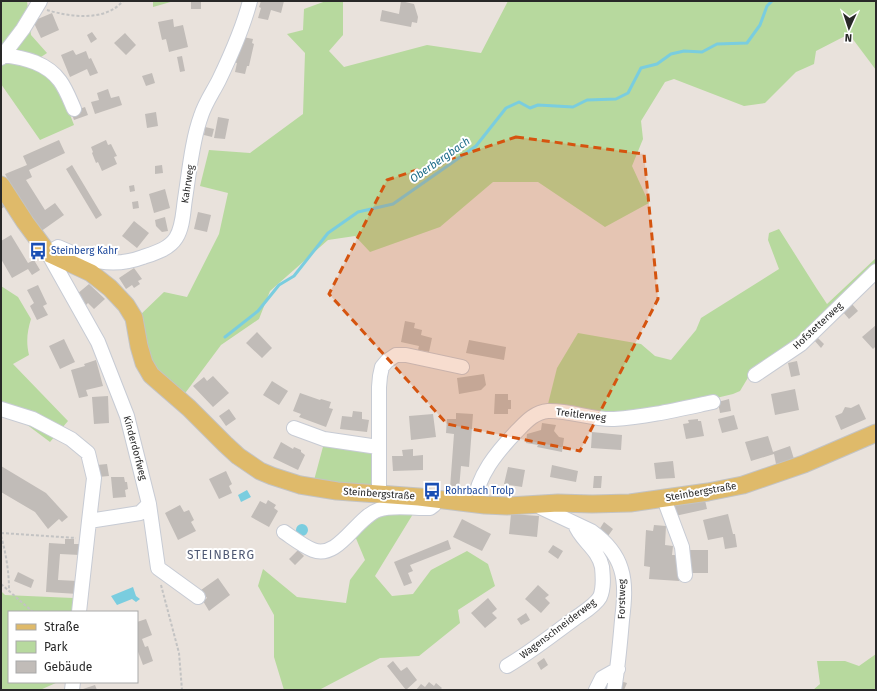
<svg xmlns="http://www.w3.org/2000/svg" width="877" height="691" viewBox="0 0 877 691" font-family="'Fira Sans',sans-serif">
<rect width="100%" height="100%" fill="#e9e2dc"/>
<!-- green -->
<path fill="#b7d99e" d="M1,1H27L31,35L47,53L38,59L1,48Z
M153,1H174L153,7Z
M326,1H343V35L329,51L344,67L427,45L481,53L508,1H876V70L849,34L816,51L814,64L796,72L765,103L744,106L674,79L665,82L641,121L643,139L632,166L649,203L605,227L538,182H493L440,227L370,252L355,236L328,240L270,291L259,319L221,345L183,396L155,374L138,317L164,292L187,297L219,234L228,193L200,186L209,150L250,153L303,114L305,53L287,34L303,30L304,9Z
M14,58L52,78L69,112L74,125L40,140L1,84V62Z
M779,229L817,289L827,304L876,258V267L807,334L749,376L740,391L733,394L712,399L625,415L547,408L557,368L578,333L641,344L655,356L671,360L696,330L701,318L779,269L768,240L769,233Z
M1,286L18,297L31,319C27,332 26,342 29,355L13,364L68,421L50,442L22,421L1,413Z
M324,443L371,453L373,455L375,486L313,484Z
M413,514L375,576L392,596L413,594L431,570L467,551L488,564L495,586L458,610L460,623L419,656L380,658L319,690H284L274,657V615L258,586L263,569L297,597L346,603L350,580L365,560L355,536L376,515Z
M1,591L5,595L73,598L72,612H9V682H58L40,690H1Z
M876,654V690H813L820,684L817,661H845L859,666Z"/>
<!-- water -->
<path fill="#7acddf" d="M247,490L251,497L241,502L238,495Z
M296 530a6 6 0 1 1 12 0a6 6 0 1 1-12 0Z
M133,587L136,596L140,599L136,602L132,599L117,605L111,596Z"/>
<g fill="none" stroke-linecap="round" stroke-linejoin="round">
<!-- stream -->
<path stroke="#7acddf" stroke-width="3" d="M225,337L258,311L279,285L294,276L328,233L358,212L393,204L476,146L506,108L519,102L530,108L538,105L573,107L587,100L616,99L628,93L641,68L657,64L671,54L684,51L702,52L717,44L747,43L760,25L767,6L772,1"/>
</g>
<!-- building -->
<path fill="#c1bcb8" d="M191,1H201V9H191Z
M261,1H284L281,13L271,10L268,20L258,18L261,8L259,7Z
M401,1L414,4L418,17L417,23L412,22L411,27L380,21L382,10L399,14Z
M52,13L59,30L41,38L33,21Z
M173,19L174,27L183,25L188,47L169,52L166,39L162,40L158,22Z
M92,32L97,39L91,43L87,35Z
M125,33L136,45L126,55L114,43Z
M243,37L253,39L252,43L254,44L249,66H247L245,74L235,72L237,63L233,62Z
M73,50L76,55L86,51L89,59L91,58L98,73L90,76L87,69L70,77L61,55Z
M182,56L185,71L180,72L177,57Z
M152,73L155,83L146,86L142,76Z
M108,89L111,98L119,96L122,105L95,114L91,102L99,100L97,93Z
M85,107L88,115L74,120L71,112Z
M156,112L158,126L147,128L145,114Z
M218,117L229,119L225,139L214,138Z
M205,127L214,129L212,137L204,135Z
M59,140L65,153L29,170L32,177L26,180L45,210L55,203L64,215L40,232L19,201L5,174L27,165L23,156Z
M106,140L108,145L111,144L117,156L114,157L117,164L102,171L98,162L96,163L92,153L93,152L91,147Z
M72,165L102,215L96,219L66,169Z
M162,165L163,173L155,174V166Z
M134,185L135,191L130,192L129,186Z
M165,189L170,208L154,213L149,194Z
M1,195L7,205L1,209Z
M138,201L139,208L133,209L132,202Z
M198,212L211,215L207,232L194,229Z
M165,217L168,231L162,232L156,226L155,220Z
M134,221L149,233L137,248L122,236Z
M11,235L28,263L34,260L40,270L32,275L28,269L12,278L1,259V241Z
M134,268L142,279L138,281L140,284L134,288L132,285L126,289L119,278Z
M89,284L105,299L94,309L88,303L86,305L77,294Z
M38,285L47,304L43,306L48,315L37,320L30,306L34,303L27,290Z
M852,304L858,311L849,319L843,312Z
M405,321L415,323L414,328L422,330L421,335L432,338L429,352L418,350L419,346L401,342Z
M876,325V346L873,349L862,337Z
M257,332L272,348L262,358L246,343Z
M817,337L824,344L821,348L814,340Z
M64,339L75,362L60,369L49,346Z
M469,340L506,347L504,360L466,353Z
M96,360L103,386L86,390L88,396L79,398L71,370L85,366L84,364Z
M797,361L800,375L791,377L788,363Z
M484,374L486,385L481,390L459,394L457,378Z
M213,376L229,393L213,407L193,386L204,377L207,381Z
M272,381L288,391L279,405L263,395Z
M795,389L799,410L775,415L771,394Z
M300,393L320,400L321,399L331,402L329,408L333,409L326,427L299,417L301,414L293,411Z
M495,394H508V400H511V409H508V414H494Z
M108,396L109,423L94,424L92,397Z
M729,399L731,411L720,413L718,402Z
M859,404L866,419L841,430L835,416L842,413L845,407L851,408Z
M229,409L236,419L226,426L219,416Z
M353,411L362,412V419L369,420L367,432L340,429L342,416L352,417Z
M456,413L473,414L469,467L461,466L459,489L450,488L454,434L446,433L447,419H456Z
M433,414L436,437L411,440L409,416Z
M734,415L738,429L722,433L718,419Z
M698,419V421H701L704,436L686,439L683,424L689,423L688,420Z
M542,423L556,425L554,431L559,437L564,438L562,452L537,447L538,445L526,443L527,434L541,430Z
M592,432L622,435L621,450L591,448Z
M768,436L773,452L790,446L794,459L776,464L774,454L751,461L745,442Z
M281,442L293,449L294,447L301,450V452L305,455L298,470L273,458Z
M413,449V456L423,455V470L393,471L392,456H403L402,450Z
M673,461L675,478L656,479L654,463Z
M107,464L109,476L98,477L97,465Z
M552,465L578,471L576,482L550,477Z
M1,466L46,493L68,517L62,522L59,519L48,529L35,512L1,492Z
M508,467L525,470L522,487L504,484Z
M226,471L232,484L229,486L232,493L219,499L209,479Z
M594,476H602L601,488H593Z
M111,477H124L125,482H127L128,489L125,490L126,497L113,498Z
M704,496L707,509L675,516L672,503Z
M268,500L276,505L274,508L278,511L269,527L251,517L260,501L266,504Z
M180,505L184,512L189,510L194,520L191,522L196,531L178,540L165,513Z
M511,514L539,516L537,537L509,534Z
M728,514L733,534H735L737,547L725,549L723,537L708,540L703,520Z
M462,519L491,534L482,551L453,537Z
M604,522L613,529L608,536L599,530Z
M654,525L666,526L665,545L673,546L672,555H679L681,565L679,581L649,579L650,567L644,566L646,530L653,531Z
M65,539H74V544H80V555L60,554L58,580L78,581V594L46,592L49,543L65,544Z
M448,540L451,549L410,565L413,571L408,573L412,583L404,586L394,562Z
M553,545L563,551L558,559L548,552Z
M298,550L304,556L295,565L289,559Z
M690,550H708V573H690Z
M18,572L34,580L31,588L14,581Z
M218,578L230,595L209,611L203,601L207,598L201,590Z
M538,585L549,595L545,598L550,603L541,613L525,599Z
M488,598L497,609L492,613L497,618L485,628L471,613Z
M526,613L530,620L521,625L517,619Z
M146,619L152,635L142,639L145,647L148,646L153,661L143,665L137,649V622Z
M544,658L548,665L541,670L537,663Z
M393,661L401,671L407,667L417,680L406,690L387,666Z
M620,681L627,683L624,690L618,689Z
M429,682L434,686L436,683L442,688L440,690H416L421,684L425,687Z
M95,685L97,690H80Z"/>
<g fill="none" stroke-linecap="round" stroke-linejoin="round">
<!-- minor casing -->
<g stroke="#c7cbd4" stroke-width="16">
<path id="minor" d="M4,55C25,58 47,63 60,81C66,89 70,100 74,109
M1,58L23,29L40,1
M755,375L801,344L876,271
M1,409L33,419L71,439L88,453L94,478L89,521
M294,428L324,439L378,447
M379,494V387L380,376L382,367L387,361L396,355H406L462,367
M664,499L682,547L685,575
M474,504C478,475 496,453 516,432C525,423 534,412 548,411C570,410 592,420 614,419C647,417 680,409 713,402
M540,504L542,508L591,531C605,541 616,552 621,569C626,585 624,603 622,620C620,644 618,667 614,690
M284,532C293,538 303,546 313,550C338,560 356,518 378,510C394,504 413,509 430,508L434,505L435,499
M198,597L158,568L149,504L127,416L98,342L48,253L58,247C87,260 111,269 143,257C155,253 169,249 176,238C183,227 183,212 185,199C189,174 192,140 201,116C205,103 213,92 219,80C231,55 243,28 250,1
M79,612L89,521L140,513L149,504
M507,666C531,652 552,635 574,619C582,613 595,606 600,597C604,588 603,577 602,567C598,548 580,540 575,524
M72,690L73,682
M596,690L602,678L618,669"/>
</g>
<!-- major casing -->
<g stroke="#c3c3c3" stroke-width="19">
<path id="major" d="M1,185L25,222L48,253L91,273L110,288L126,305L134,318L139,346L144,363L151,375L189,408L225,444L238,456L260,471L272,476L300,485L337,491L419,497L485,505L507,506L558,503L592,504L630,503L708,492L743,485L804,464L876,433"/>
</g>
<!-- path -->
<path stroke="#c3c3c3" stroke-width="2" stroke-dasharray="3 2" stroke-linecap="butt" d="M47,10C70,17 105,22 123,1
M1,533L76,538
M1,536C6,553 9,572 9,590
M1,584L33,612
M161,585L179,653L182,690"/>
<!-- minor -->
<use href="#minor" stroke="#fff" stroke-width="14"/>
<!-- major -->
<use href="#major" stroke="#dfba6a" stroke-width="17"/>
</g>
<!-- marked area -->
<path fill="#d5540f" fill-opacity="0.2" stroke="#d5540f" stroke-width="3" stroke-dasharray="8 5" stroke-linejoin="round" d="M516,137L644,154L658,299L580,451L447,424L329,294L387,180Z"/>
<!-- icons -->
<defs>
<g id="bus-bare" transform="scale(1.38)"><path d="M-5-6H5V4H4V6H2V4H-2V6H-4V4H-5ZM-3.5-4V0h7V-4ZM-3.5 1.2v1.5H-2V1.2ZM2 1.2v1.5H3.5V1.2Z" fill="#1a4fb4" stroke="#fff" stroke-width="2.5" paint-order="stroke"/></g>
</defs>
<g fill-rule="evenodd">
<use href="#bus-bare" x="38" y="251"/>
<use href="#bus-bare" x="432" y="491"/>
</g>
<g text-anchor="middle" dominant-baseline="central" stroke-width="4" stroke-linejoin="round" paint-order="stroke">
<!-- street labels -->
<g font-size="10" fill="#282828" stroke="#fff">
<text transform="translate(188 184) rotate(-81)">Kahrweg</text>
<text transform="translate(818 326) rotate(-43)">Hofstetterweg</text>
<text transform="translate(581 415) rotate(7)">Treitlerweg</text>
<text transform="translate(135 448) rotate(75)">Kinderdorfweg</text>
<text transform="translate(701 492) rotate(-10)">Steinbergstraße</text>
<text transform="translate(379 494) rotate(4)">Steinbergstraße</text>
<text transform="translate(622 599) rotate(-89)">Forstweg</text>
<text transform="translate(558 629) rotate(-37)">Wagenschneiderweg</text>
</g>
<!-- transit labels -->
<g font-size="10" fill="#164399" stroke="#fff" text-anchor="start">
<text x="51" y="251">Steinberg Kahr</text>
<text x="445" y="491">Rohrbach Trolp</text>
</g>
<!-- water labels -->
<g font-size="11" font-style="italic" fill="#1d6c88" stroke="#fff">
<text transform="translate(440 160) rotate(-35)">Oberbergbach</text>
</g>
<!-- quarter labels -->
<g font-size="12" letter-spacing="1" fill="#4e5873" stroke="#fff">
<text x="221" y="555">STEINBERG</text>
</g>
</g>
<!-- border -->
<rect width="877" height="691" fill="none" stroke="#282828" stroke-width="4"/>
<!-- legend -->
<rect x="8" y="611" width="130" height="72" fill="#ffffff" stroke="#a9a9a9"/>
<rect x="16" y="624" width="20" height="6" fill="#dfba6a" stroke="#a9a9a9"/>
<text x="44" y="631" font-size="12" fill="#282828">Straße</text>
<rect x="16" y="641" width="20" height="12" fill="#b7d99e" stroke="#a9a9a9"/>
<text x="44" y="651" font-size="12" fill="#282828">Park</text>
<rect x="16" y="661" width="20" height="12" fill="#c1bcb8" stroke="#a9a9a9"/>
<text x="44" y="671" font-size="12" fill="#282828">Gebäude</text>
<!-- north arrow -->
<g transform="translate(849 28) rotate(183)" stroke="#ffffff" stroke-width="3" paint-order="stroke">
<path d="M0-3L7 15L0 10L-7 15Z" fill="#282828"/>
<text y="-6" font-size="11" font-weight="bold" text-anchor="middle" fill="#282828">N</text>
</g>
</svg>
